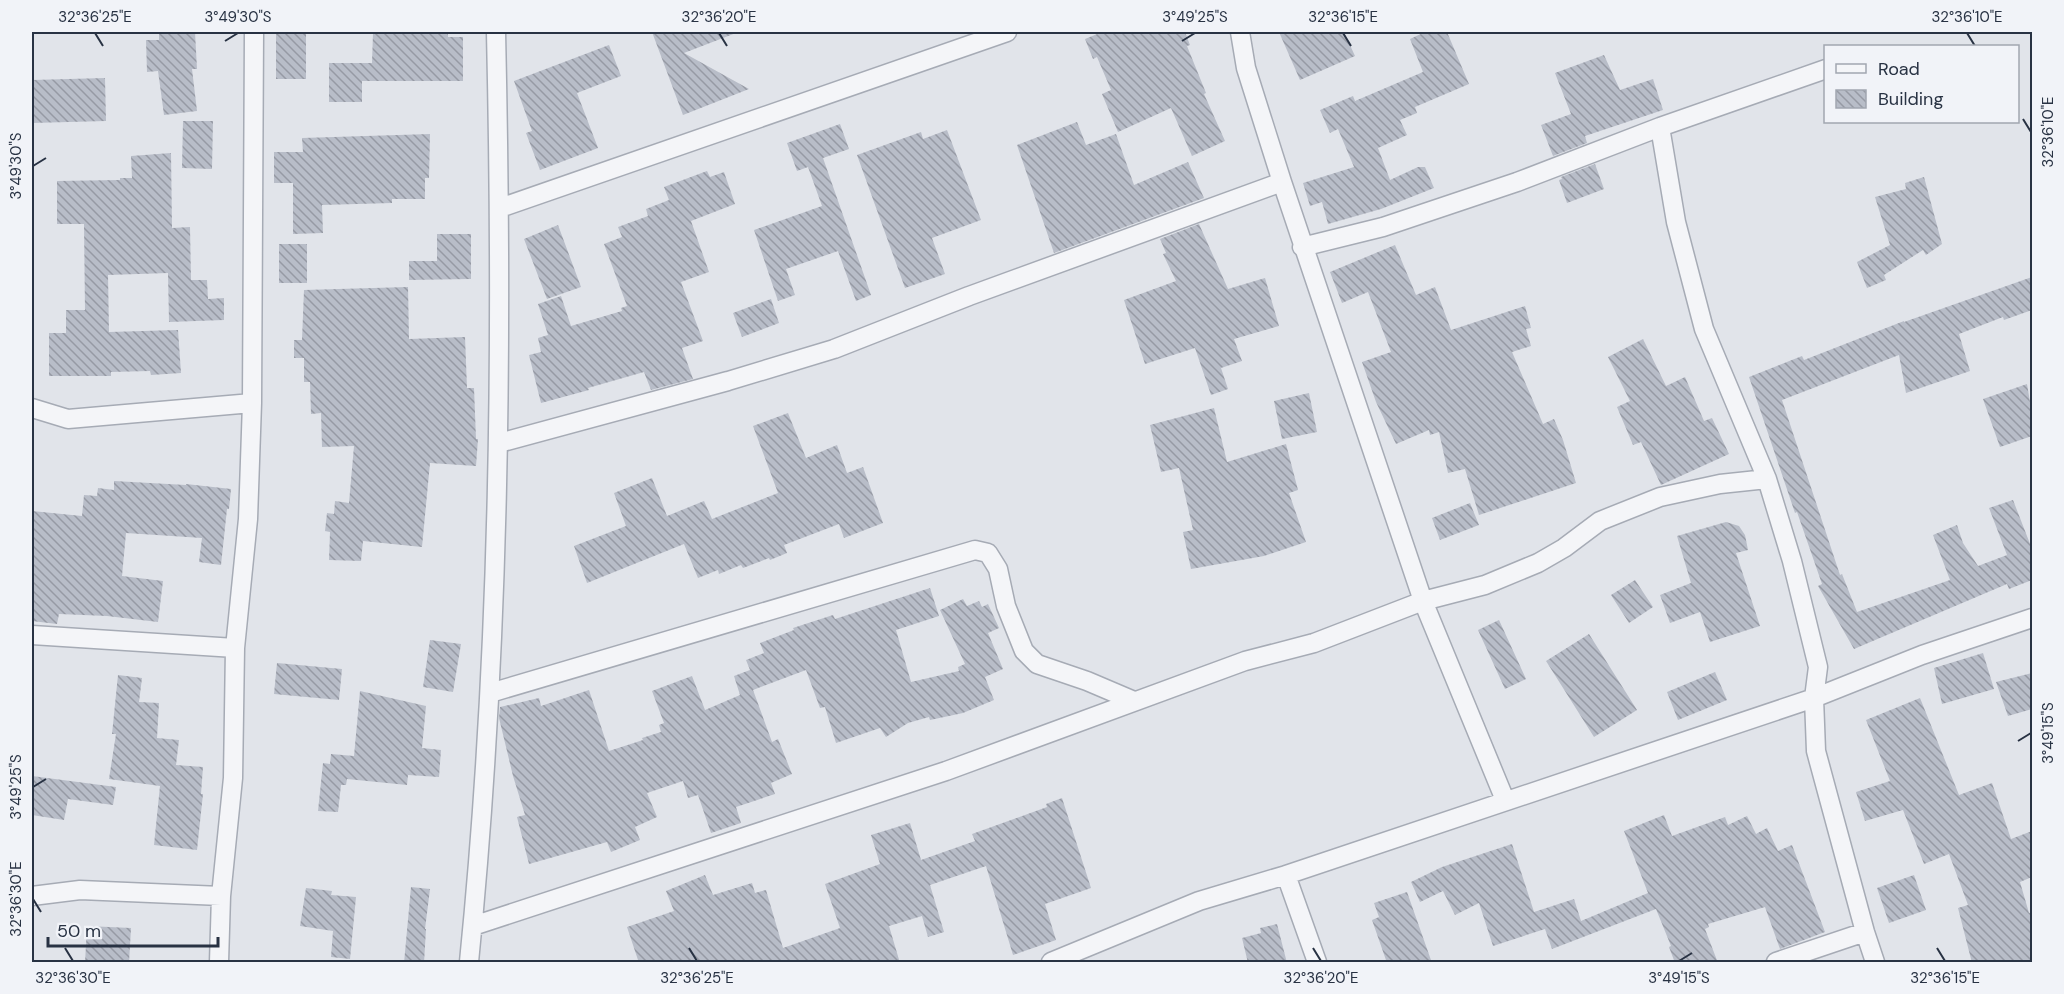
<svg xmlns="http://www.w3.org/2000/svg" width="2064" height="994" viewBox="0 0 2064 994" font-family="'DM Sans',sans-serif">
<defs>
<pattern id="building-back-hatch" width="6" height="6" patternUnits="userSpaceOnUse" patternTransform="scale(1.5)"><rect width="6" height="6" fill="#b8bdc8"/><path d="M-1 5l2 2M0 0l6 6M5-1l2 2" fill="none" stroke="#969aa4"/></pattern>
</defs>
<rect width="100%" height="100%" fill="#e1e4ea"/>
<!-- building -->
<path fill="url(#building-back-hatch)" d="M159,32H195L197,69H192L197,111L164,115L158,71L147,72L146,40H159Z
M276,32H306V79H276Z
M652,32H735L736,33L684,53L749,89L683,115Z
M1102,32H1185L1190,45L1187,46L1206,93L1204,94L1225,141L1192,156L1171,108L1118,132L1102,94L1111,90L1097,57L1093,59L1085,39Z
M1279,32H1344L1355,56L1300,80Z
M1425,32H1447L1469,84L1415,107L1417,113L1400,120L1407,135L1378,148L1390,180L1418,167H1425L1434,188L1381,209L1328,224L1322,202L1310,206L1303,183L1354,167L1338,129L1330,133L1320,110L1353,96L1355,101L1423,72L1410,39Z
M373,33H448V37H463V81H362V102H329V63H372Z
M609,45L621,76L577,93L598,148L540,170L526,133L532,131L514,81Z
M1604,55L1620,90L1653,79L1663,110L1585,136L1587,143L1553,156L1541,125L1571,114L1555,73Z
M105,78L106,121L32,123V80Z
M183,121H213L212,169L182,168Z
M1077,122L1086,145L1116,134L1134,185L1188,162L1204,198L1054,253L1017,145Z
M840,124L849,149L823,158L871,295L856,301L838,251L786,269L795,295L778,301L754,230L822,206L808,167L797,171L787,143Z
M947,130L981,220L932,238L945,274L905,288L857,155L921,132L923,139Z
M430,134L429,178H425V199H392V203L322,205L323,233L293,234V183H274V152H303L302,138Z
M171,153L172,228L190,227L191,280H207L208,299L224,298V320L169,322L168,273L108,275L109,332L178,330L181,373L151,375L150,371L111,372V376H49V333H66V310H85L84,224H57V181L120,180V178H132L131,156Z
M1595,164L1604,189L1567,203L1559,180L1562,179L1561,177Z
M707,171L710,177L724,172L735,204L691,221L709,272L681,282L703,341L682,348L693,379L651,390L644,372L588,388L589,390L541,403L529,355L541,352L538,338L548,335L538,304L561,296L571,326L622,311L621,308L627,306L604,244L622,237L618,227L648,216L646,209L669,200L664,187Z
M1924,177L1942,244L1926,255L1923,250L1884,275L1886,280L1867,288L1857,262L1890,245L1875,197L1906,189L1905,183Z
M1199,224L1228,289L1265,278L1279,326L1234,339L1242,361L1221,368L1228,389L1211,395L1195,348L1145,364L1124,300L1176,281L1163,254L1166,253L1160,239Z
M558,225L581,287L547,299L524,239Z
M437,234H471V279L409,280V261H437Z
M279,244H307V283H279Z
M1395,245L1416,295L1435,287L1451,330L1525,306L1531,328L1526,329L1531,346L1512,352L1543,424L1554,419L1563,440L1576,483L1479,515L1465,469L1448,473L1439,432L1430,435L1429,430L1396,444L1376,402L1362,362L1391,352L1368,292L1342,303L1330,272Z
M2032,277V310L2004,320L2003,317L1959,334L1970,371L1906,393L1899,355L1782,400L1840,575L1842,574L1857,612L1950,580L1933,535L1957,525L1963,543L1978,566L2007,555L1989,508L2013,500L2032,549V580L2009,589L2007,584L1854,649L1818,586L1822,584L1797,512L1795,513L1749,377L1802,356L1804,360L1904,321V322Z
M408,287L409,339L465,337L467,388H474L476,439H478L476,466L430,463L422,547L363,541L361,561L329,560L330,532L325,531L327,513L334,514L335,501L349,503L354,446L322,447L321,413L311,414L310,382H304V358H294V340H302L304,290Z
M771,299L779,323L742,337L733,313Z
M1643,339L1666,386L1685,377L1704,421L1712,418L1729,454L1661,485L1641,442L1633,445L1617,407L1630,401L1608,357Z
M2027,384L2032,414V436L2000,447L1983,399Z
M1309,393L1317,432L1282,439L1274,401Z
M1214,408L1227,462L1286,444L1298,490L1289,493L1306,542L1264,556L1191,569L1183,532L1193,530L1179,468L1161,472L1150,425Z
M788,413L806,458L837,445L847,473L863,467L883,523L844,538L839,524L784,545L787,553L770,560L769,558L743,568L741,565L719,574L718,570L698,578L684,544L587,583L574,546L626,526L614,493L652,478L667,516L704,501L712,519L778,493L753,426Z
M114,481L186,485V484L231,489L229,509H227L221,565L199,562L202,538L126,533L122,576L163,581L158,622L107,616L59,614L57,624L32,621V511L82,516L84,495L97,496L98,488L114,490Z
M1470,503L1479,525L1440,540L1432,518Z
M1726,522L1739,526L1745,535L1748,550L1736,553L1760,626L1710,642L1700,612L1670,623L1660,595L1691,583L1677,536Z
M1635,580L1653,607L1629,623L1611,595Z
M930,588L939,616L896,630L911,682L959,671L958,667L965,664L940,610L963,599L967,606L979,601L982,607L988,604L999,628L988,633L1003,669L985,677L994,700L963,713L930,720L929,717L908,723L886,737L880,728L836,743L825,707L820,708L806,670L753,690L772,742L778,739L792,774L771,783L775,794L736,807L741,823L711,833L698,795L688,798L683,781L647,793L657,817L635,827L640,840L611,852L607,842L529,864L517,817L525,815L513,776L499,718L500,707L539,698L541,706L589,690L609,751L643,740L642,738L661,732L659,725L664,723L652,691L692,676L705,710L747,692L740,695L734,676L750,670L746,660L764,653L760,643L794,630L793,628L833,615L835,619Z
M1499,620L1526,679L1505,689L1478,630Z
M1589,634L1637,710L1594,737L1546,661Z
M430,640L461,644L453,692L423,687Z
M1983,653L1994,689L1942,704L1934,668Z
M277,663L342,669L339,700L274,694Z
M1715,672L1727,700L1678,720L1667,692Z
M2032,673V709L2008,716L1996,682Z
M118,675L142,678L139,702L159,703L157,738L179,740L176,765L203,767L201,794H203L197,850L154,845L160,786L109,779L116,734H112Z
M360,691L426,706L422,748L441,750L439,777L408,775L407,785L347,779L346,785H341L338,812L318,811L323,763L330,764L331,754L354,756Z
M1920,698L1959,795L1992,783L2011,839L2032,831V877L2020,882L2029,913L2032,912V963H1972L1958,908L1968,905L1949,854L1924,864L1903,810L1865,821L1856,792L1890,781L1866,720Z
M32,776L116,787L113,805L68,799L64,820L32,815Z
M1062,798L1091,888L1045,904L1056,940L1013,955L986,866L930,885L944,932L928,937L922,916L889,926L900,963H639L627,927L674,911L666,891L705,875L713,895L752,883L755,893L766,890L783,948L840,928L825,884L880,864L871,835L910,823L921,860L975,841L972,834L1047,807L1046,804Z
M1664,815L1672,836L1725,817L1728,825L1747,816L1756,834L1767,828L1778,851L1792,845L1825,932L1780,949L1765,907L1708,924L1709,927L1705,929L1718,963H1675L1669,947L1671,946L1656,909L1552,949L1545,929L1493,946L1479,903L1455,915L1443,891L1420,902L1411,882L1442,867L1512,844L1534,912L1574,899L1581,921L1648,893L1624,831Z
M1914,875L1926,910L1889,923L1877,888Z
M411,887L430,889L425,929H426L424,963H404Z
M306,888L332,891L331,895L356,897L350,959L331,957L333,931L300,926Z
M1407,892L1432,963H1387L1372,920L1379,917L1374,903Z
M1277,924L1287,963H1248L1242,938L1261,933L1260,928Z
M87,926L131,928L129,963H85Z"/>
<g fill="none" stroke-linecap="round" stroke-linejoin="round">
<!-- minor casing -->
<g stroke="#a6abb5" stroke-width="21">
<path id="minor" d="M1240,32L1246,68L1282,182L1423,601L1505,800
M1660,127L1676,222L1704,329L1767,479L1792,561L1818,667L1814,698L1816,751L1865,932L1875,962
M500,208L1007,32
M1302,247L1383,227L1517,182L1660,127L1826,69
M32,408L68,419L252,403
M499,443L728,381L834,349L969,296L1282,182
M32,635L235,648
M490,693L975,550L988,553L998,569L1006,606L1024,651L1037,664L1087,681L1134,701
M1286,875L1317,962
M32,896L80,890L221,896
M473,926L946,771L1245,661L1314,643L1423,601L1485,585L1538,563L1564,548L1600,521L1660,497L1720,484L1767,479
M219,962L221,896L233,778L235,648L248,519L252,403L254,32
M469,962C500,653 503,342 496,32
M1051,962L1199,901L1286,875L1814,698L1922,655L2032,618
M1776,962L1865,932"/>
</g>
<!-- minor -->
<use href="#minor" stroke="#f4f5f8" stroke-width="18"/>
</g>
<!-- ticks -->
<path fill="none" stroke="#283243" stroke-width="2" d="M95,33L103,46M719,33L727,46M1343,33L1351,46M1967,33L1975,46M225,41L238,33M1182,41L1195,33M2023,119L2031,132M33,166L46,158M2018,741L2031,733M33,787L46,779M33,899L41,912M65,948L73,961M689,948L697,961M1313,948L1321,961M1937,948L1945,961M1679,961L1692,953"/>
<!-- border -->
<rect width="2064" height="994" fill="none" stroke="#f1f3f8" stroke-width="66"/>
<!-- legend -->
<rect x="1824" y="45" width="195" height="78" fill="#f1f3f8" stroke="#a1a6b0" stroke-width="1.5"/>
<rect x="1836" y="64" width="30" height="9" fill="#f4f5f8" stroke="#a1a6b0" stroke-width="1.5"/>
<text x="1878" y="75" font-size="18" fill="#283243">Road</text>
<rect x="1836" y="90" width="30" height="18" fill="url(#building-back-hatch)" stroke="#a1a6b0" stroke-width="1.5"/>
<text x="1878" y="105" font-size="18" fill="#283243">Building</text>
<!-- scale -->
<path d="M48 937v9h170v-9" fill="none" stroke="#283243" stroke-width="3"/>
<text x="57" y="937" font-size="18" fill="#283243" stroke="#f1f3f8" stroke-width="4.5" paint-order="stroke">50 m</text>
<rect x="33" y="33" width="1998" height="928" fill="none" stroke="#283243" stroke-width="2"/>
<g font-size="15" text-anchor="middle" fill="#283243">
<text x="95" y="22">32°36'25"E</text>
<text x="238" y="22">3°49'30"S</text>
<text x="719" y="22">32°36'20"E</text>
<text x="1195" y="22">3°49'25"S</text>
<text x="1343" y="22">32°36'15"E</text>
<text x="1967" y="22">32°36'10"E</text>
<text transform="translate(2048 132) rotate(-90)" y="5">32°36'10"E</text>
<text transform="translate(16 166) rotate(-90)" y="5">3°49'30"S</text>
<text transform="translate(2048 733) rotate(-90)" y="5">3°49'15"S</text>
<text transform="translate(16 787) rotate(-90)" y="5">3°49'25"S</text>
<text transform="translate(16 899) rotate(-90)" y="5">32°36'30"E</text>
<text x="73" y="983">32°36'30"E</text>
<text x="697" y="983">32°36'25"E</text>
<text x="1321" y="983">32°36'20"E</text>
<text x="1679" y="983">3°49'15"S</text>
<text x="1945" y="983">32°36'15"E</text>
</g>
</svg>
